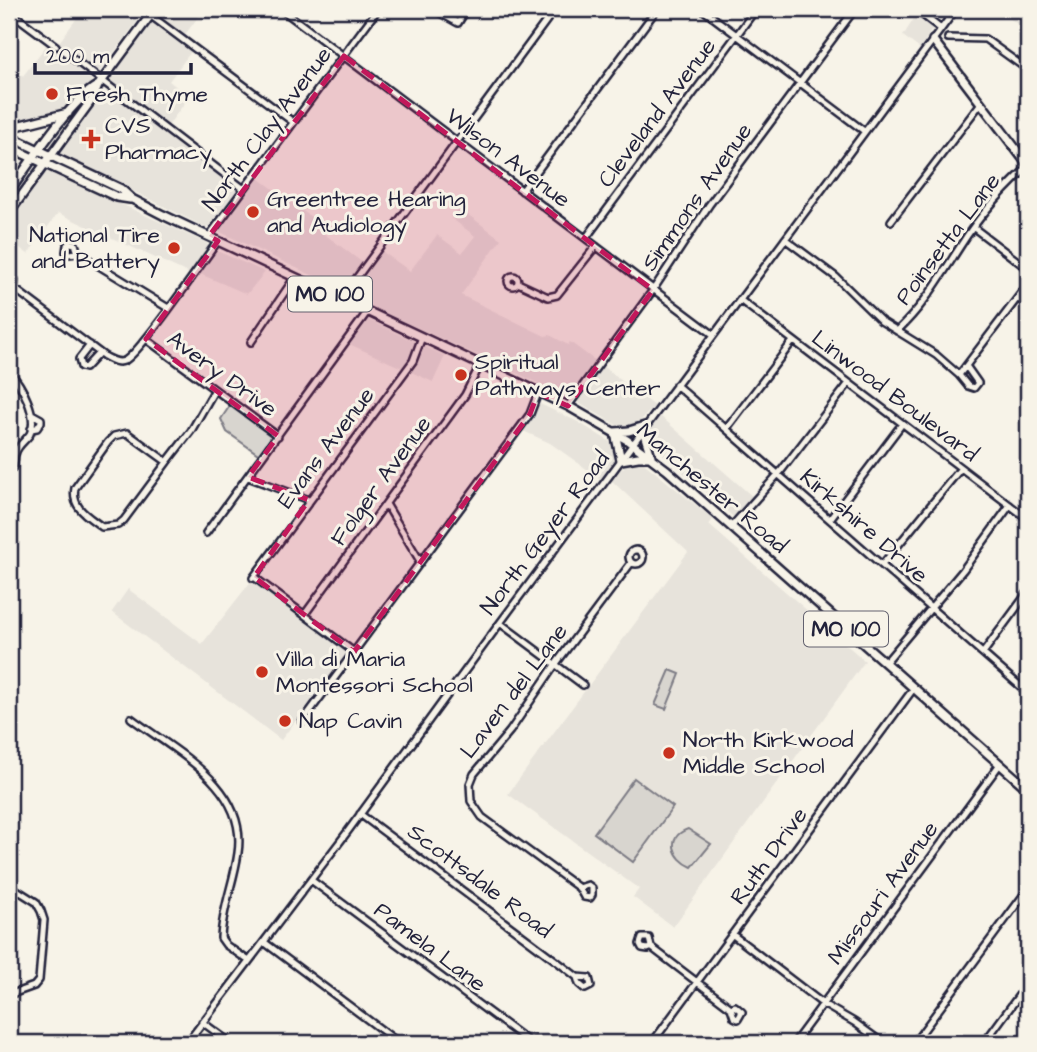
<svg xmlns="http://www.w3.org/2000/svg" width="1037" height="1052" viewBox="0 0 1037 1052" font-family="'Architects Daughter',sans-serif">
<rect width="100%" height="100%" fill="#f7f3e8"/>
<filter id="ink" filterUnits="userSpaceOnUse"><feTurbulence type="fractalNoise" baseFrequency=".0143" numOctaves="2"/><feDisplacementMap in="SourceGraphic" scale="14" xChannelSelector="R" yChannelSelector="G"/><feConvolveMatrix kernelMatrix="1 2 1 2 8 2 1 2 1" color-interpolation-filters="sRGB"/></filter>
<g filter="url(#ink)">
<!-- built -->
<path fill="#e7e3db" d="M77,9H137L142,15L99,72L93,71L57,45L80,14Z
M161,9H204L184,36L159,16Z
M997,9H1028V32Z
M917,14L930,24L932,29L920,49L903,36Z
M152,23H158L193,49L169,81L189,97L167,127L110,83L112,76Z
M48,43L90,76L91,82L65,110L9,125V66L23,76Z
M110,91L238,188L236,194L211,226L205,227L61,155V150L99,96L102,92Z
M9,151L23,158L26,162L9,187Z
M49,171L206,243L210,247L190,274L58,213L28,254L9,240V221L43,175Z
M256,176L315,220L311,224L363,263L344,288L341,289L218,231L217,228Z
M459,208L501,239L461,295L545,336L550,335L568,345L570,342L597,362L570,398L353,298L349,295L380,250L410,271L437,235L462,253L475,236L451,218Z
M217,251L265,272L247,294L200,274Z
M367,319L445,356L433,382L349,344Z
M601,365L655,406L634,427H620L577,402L578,396Z
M536,404H540L578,422L612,443L616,456L602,480L550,443L521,430Z
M659,415L753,497L736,516H732L648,441L647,431Z
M640,460L713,519L709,525L865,661L673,927L633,897L639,889L508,794L688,552L611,480L628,463Z
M252,580L349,651L281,740L112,612L128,589L202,644Z"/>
<!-- green -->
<path fill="#d8d5cf" stroke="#7d7c85" stroke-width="2" d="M231,404L276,436L261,456L227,432L221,419Z
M670,670L680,674L666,709L655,705Z
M634,778L673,807L633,862L594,833Z
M688,829L711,844L692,867C673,859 665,837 688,829Z"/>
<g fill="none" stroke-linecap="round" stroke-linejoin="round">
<!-- minor casing -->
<g stroke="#22223b" stroke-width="10">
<path id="minor" d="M142,9L293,122
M281,9L714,335
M433,9L458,23L463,15L458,9
M702,9L864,131
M915,9L941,29
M9,11L56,46
M948,38L985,39L1028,70
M62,50L244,189
M522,191L657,9
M891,221L981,103
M974,228L1028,269
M209,236L378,9
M586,238L756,9
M785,239L836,277L881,321L936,355L959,375L968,386L974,388L978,383L966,366
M78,253L75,244L71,243L67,245L66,252L68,254L78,253L168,308
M508 281a5 5 0 1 1 10 0a5 5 0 1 1-10 0Z
M9,277L15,280L14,289
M518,283L548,297L557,295L596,246
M9,290L15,289L104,356C110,359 117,364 124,361C140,354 203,261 218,241
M341,299L555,9
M1017,299L1028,303
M740,300L1028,519
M897,331C924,306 941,276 961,245C979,216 1003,190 1028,167
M146,339L278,436
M251,342L295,277
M90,345L79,359L81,367L85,368L99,353
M9,371C21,384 39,416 30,434C26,440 18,445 16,452C13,458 16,462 12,469H9
M959,375L1028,284
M676,385L1028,693
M568,406L653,290L709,205L855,9
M727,428L793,341
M31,429L37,428L41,422V419L32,414
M127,433L167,462L124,520L118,525L102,527C88,516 71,508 75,488L108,442L114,436Z
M167,462L191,431L214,391
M248,477L309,500
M386,504L420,561
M830,519L902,424
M731,527L781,471L849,383
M206,533L368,311
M629 557a7 7 0 1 1 14 0a7 7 0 1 1-14 0Z
M882,565L961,468
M254,577L354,652
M253,578L413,361L422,337
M305,614L465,395L480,365
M500,623L583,685
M983,653L1028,592
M885,663L963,570L1010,505
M131,718C176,752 248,787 238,853C234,882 222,909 221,938L226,945L249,961
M302,722L530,414L538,393
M360,814L559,963L577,977L579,984L585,989L591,986L589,978L577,977
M311,880L529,1042L537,1040L540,1043
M9,885L36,902L41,911L44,920L39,980L34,986L9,995
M579,888L588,885L592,888V895L590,898L584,897L579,888L482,817L471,801L470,784L474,774L510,731L555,665L631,563
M733,935L823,1004L854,1022L883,1043
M264,942L399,1043
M651,947L649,938H642L640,944L642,948L648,949L651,947L731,1008L734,1017L738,1019L742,1012L735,1006L731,1008
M202,1022L231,1043
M187,1043L348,831L500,623L956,9
M652,1043L914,688
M794,1043L1000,764
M914,1043L1028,889
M984,1043L1028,983"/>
</g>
<!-- major casing -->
<g stroke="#22223b" stroke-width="12">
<path id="major" d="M933,40L1028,165
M9,128L68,113
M9,136L121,189L132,199L163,215L568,406L627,440L667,470L1028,789
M9,147L117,197L130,199
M9,192C30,163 68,103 97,86
M9,213L93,98L98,86L155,9
M615,432L629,431L645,426V437L651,456
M615,433L621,460L638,457H651"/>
</g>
<!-- minor -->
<use href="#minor" stroke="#f7f3e8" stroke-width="5"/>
<!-- major -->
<use href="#major" stroke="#f7f3e8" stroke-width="7"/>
</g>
</g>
<!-- marked area -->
<path fill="#c2185b" fill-opacity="0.2" stroke="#c2185b" stroke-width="5" stroke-dasharray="14 9" stroke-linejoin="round" d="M344,56L653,290L568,406L538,393L530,414L354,652L254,577L309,500L248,477L278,436L146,339L218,241L209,236Z"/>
<!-- markers -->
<g fill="#c8321e" stroke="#f7f3e8" stroke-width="2.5">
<circle cx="52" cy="94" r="7"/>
<path d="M87.5 128.5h7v7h7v7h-7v7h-7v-7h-7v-7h7z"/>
<circle cx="253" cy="212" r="7"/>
<circle cx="174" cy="248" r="7"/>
<circle cx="461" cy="375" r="7"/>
<circle cx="262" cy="672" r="7"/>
<circle cx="285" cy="721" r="7"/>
<circle cx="669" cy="753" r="7"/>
</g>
<g text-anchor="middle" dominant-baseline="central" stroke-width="6" stroke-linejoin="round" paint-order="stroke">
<!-- shield labels -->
<g fill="#f7f3e8" stroke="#62616f" stroke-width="2">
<rect x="288" y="276.5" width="84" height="35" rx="5"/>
<rect x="804" y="611.5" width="84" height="35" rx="5"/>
</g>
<g font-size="21" font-weight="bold" fill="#22223b">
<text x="330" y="294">MO 100</text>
<text x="846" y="629">MO 100</text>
</g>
<!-- poi labels -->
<g font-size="23" fill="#22223b" stroke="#f7f3e8" text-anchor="start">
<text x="66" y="94">Fresh Thyme</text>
<text x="105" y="126">CVS<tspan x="105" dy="26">Pharmacy</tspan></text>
<text x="267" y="199">Greentree Hearing<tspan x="267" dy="26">and Audiology</tspan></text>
<text x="160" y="235" text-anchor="end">National Tire<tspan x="160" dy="26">and Battery</tspan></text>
<text x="475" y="362">Spiritual<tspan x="475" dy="26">Pathways Center</tspan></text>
<text x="276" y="659">Villa di Maria<tspan x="276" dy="26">Montessori School</tspan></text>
<text x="299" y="721">Nap Cavin</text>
<text x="683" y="740">North Kirkwood<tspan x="683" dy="26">Middle School</tspan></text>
</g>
<!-- street labels -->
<g font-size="23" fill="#22223b" stroke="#f7f3e8">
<text transform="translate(657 113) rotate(-53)">Cleveland Avenue</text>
<text transform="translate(267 129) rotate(-53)">North Clay Avenue</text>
<text transform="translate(508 158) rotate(37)">Wilson Avenue</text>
<text transform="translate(697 197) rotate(-55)">Simmons Avenue</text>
<text transform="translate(948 239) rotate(-53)">Poinsetta Lane</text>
<text transform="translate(222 374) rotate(36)">Avery Drive</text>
<text transform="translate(895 396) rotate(37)">Linwood Boulevard</text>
<text transform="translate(326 448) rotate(-53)">Evans Avenue</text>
<text transform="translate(381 481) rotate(-54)">Folger Avenue</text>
<text transform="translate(712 488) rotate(40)">Manchester Road</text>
<text transform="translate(864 526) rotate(41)">Kirkshire Drive</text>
<text transform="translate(545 533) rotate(-53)">North Geyer Road</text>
<text transform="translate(514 691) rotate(-53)">Laven del Lane</text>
<text transform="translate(769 856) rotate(-54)">Ruth Drive</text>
<text transform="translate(480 881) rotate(37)">Scottsdale Road</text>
<text transform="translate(883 893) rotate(-54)">Missouri Avenue</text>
<text transform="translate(430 947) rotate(37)">Pamela Lane</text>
</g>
</g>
<!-- margin -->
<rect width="1037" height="1052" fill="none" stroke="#f7f3e8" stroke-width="35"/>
<rect x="18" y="18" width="1002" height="1017" fill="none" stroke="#22223b" stroke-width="2.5" filter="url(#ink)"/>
<!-- scale -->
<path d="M35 63v10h156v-10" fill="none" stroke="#22223b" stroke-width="3.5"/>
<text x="46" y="63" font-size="21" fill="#22223b" stroke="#f7f3e8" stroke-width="5" paint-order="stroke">200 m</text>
</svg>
